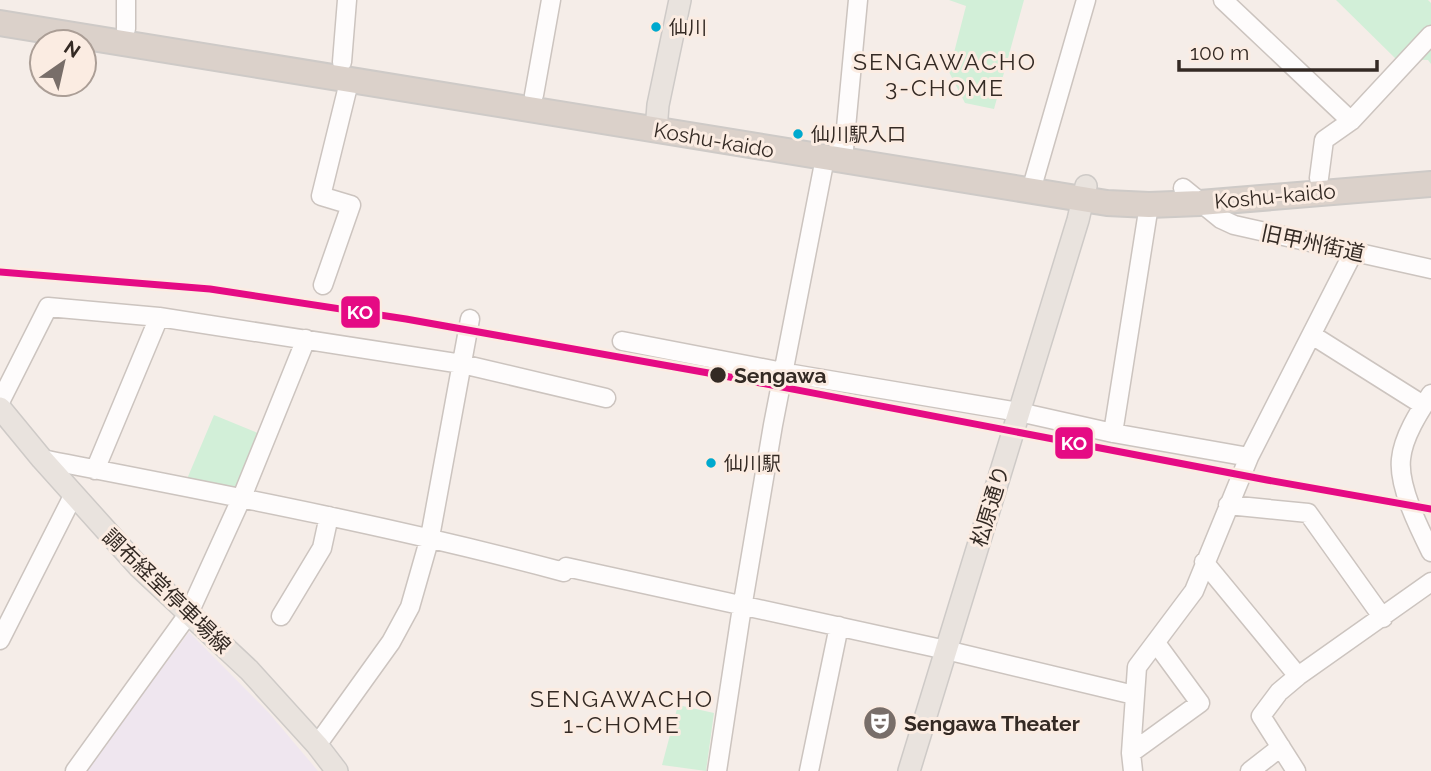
<svg xmlns="http://www.w3.org/2000/svg" width="1431" height="771" viewBox="0 0 1431 771" font-family="Raleway,'Noto Sans JP',sans-serif">
<rect width="100%" height="100%" fill="#f5ede8"/>
<!-- education -->
<path fill="#efe6ef" d="M189,632L269,713L318,771H85Z"/>
<!-- green -->
<path fill="#d2efd8" d="M949,0H1024L994,109L965,103L949,72L966,6Z
M1336,0H1428L1431,3V64L1428,60L1396,59Z
M214,415L260,434L239,488L187,479Z
M678,705L714,713L706,771L662,765Z"/>
<g fill="none" stroke-linecap="round" stroke-linejoin="round">
<!-- minor casing -->
<g stroke="#ccc4bf" stroke-width="21">
<path id="minor" d="M1223,0L1351,121
M126,29V0
M342,62L347,0
M534,95L551,0
M1319,178L1324,140L1351,121L1431,35
M1034,180L1086,0
M1183,188L1221,219L1234,225L1431,269
M323,285L351,205L321,196L350,78
M1312,335L1423,405
M622,341L793,374L1019,412L1113,433L1249,457
M1431,394C1419,412 1403,437 1401,459C1398,486 1419,528 1431,552
M0,402L48,307L159,317L462,364L606,398
M1113,433L1149,205
M42,459C217,493 392,526 564,572
M95,470L159,317
M1228,505L1308,513L1383,618
M1204,562L1298,676
M566,567L946,650L1134,695
M281,616L322,548L329,516
M0,640L74,494
M317,745L391,642L410,607L430,537L470,319
M1131,753L1200,703L1156,643
M75,771L189,613L242,497L306,339
M717,771L740,620L773,425L825,158L844,149L858,0
M809,771L839,626
M1133,771L1131,753L1137,667L1194,591L1249,457L1354,251
M1250,771L1281,747
M1296,771L1261,716L1279,692L1298,676L1431,582"/>
</g>
<!-- major casing -->
<g stroke="#cecac7" stroke-width="24">
<path id="major" d="M656,130L658,105L680,0
M0,408L42,459L139,567L249,670L317,745L337,771
M909,771L1078,220L1086,186"/>
</g>
<!-- highway casing -->
<g stroke="#cecac7" stroke-width="28">
<path id="highway" d="M0,23L1107,203L1149,205L1200,203L1431,184"/>
</g>
<!-- minor -->
<use href="#minor" stroke="#fefcfc" stroke-width="18"/>
<!-- major -->
<use href="#major" stroke="#e9e3de" stroke-width="21"/>
<!-- highway -->
<use href="#highway" stroke="#dbd1ca" stroke-width="24"/>
<!-- rail-1 casing -->
<g stroke="#fbece2" stroke-width="12">
<path id="rail-1" d="M0,272L210,289L406,319L714,374L1267,480L1431,509"/>
</g>
<!-- rail-1 -->
<use href="#rail-1" stroke="#e50b84" stroke-width="7"/>
</g>
<!-- icons -->
<defs>
<g id="theatre-disc" transform="scale(1.75)"><circle r="9.5" fill="#786e69" stroke="#fbece2"/><path d="M-5-5.5Q0-4 5-5.5V0Q5 5 0 6Q-5 5-5 0ZM-3.3-2.5H-1v1.5H-3.3ZM1-2.5H3.3v1.5H1ZM-2.8 1Q0 5.5 2.8 1Z" fill="#fff"/></g>
</defs>
<g fill-rule="evenodd">
<use href="#theatre-disc" x="880" y="723"/>
</g>
<!-- markers -->
<g fill="#00a9ce" stroke="#fbece2" stroke-width="2.5">
<circle cx="656" cy="27" r="6"/>
<circle cx="798" cy="134" r="6"/>
<circle cx="711" cy="463" r="6"/>
</g>
<circle fill="#342a24" stroke="#fbece2" stroke-width="2.5" cx="718" cy="375" r="9"/>
<g text-anchor="middle" dominant-baseline="central" stroke-width="6" stroke-linejoin="round" paint-order="stroke">
<!-- bus labels -->
<g font-size="19" fill="#342a24" stroke="#fbece2" text-anchor="start">
<text x="669" y="27">仙川</text>
<text x="811" y="134">仙川駅入口</text>
<text x="724" y="463">仙川駅</text>
</g>
<!-- street labels -->
<g font-size="21" fill="#342a24" stroke="#fbece2">
<text transform="translate(714 140) rotate(10)">Koshu-kaido</text>
<text transform="translate(1275 196) rotate(-5)">Koshu-kaido</text>
<text transform="translate(1313 243) rotate(12)">旧甲州街道</text>
<text transform="translate(990 506) rotate(-73)">松原通り</text>
<text transform="translate(167 591) rotate(44)">調布経堂停車場線</text>
</g>
<!-- stop labels -->
<g font-size="21" font-weight="bold" fill="#342a24" stroke="#fbece2" text-anchor="start">
<text x="734" y="375">Sengawa</text>
</g>
<!-- poi labels -->
<g font-size="21" font-weight="bold" fill="#342a24" stroke="#fbece2" text-anchor="start">
<text x="904" y="723">Sengawa Theater</text>
</g>
<!-- neighbourhood labels -->
<g font-size="23" letter-spacing="2" fill="#342a24" stroke="#fbece2">
<text x="945" y="61">SENGAWACHO<tspan x="945" dy="26">3-CHOME</tspan></text>
<text x="622" y="698">SENGAWACHO<tspan x="622" dy="26">1-CHOME</tspan></text>
</g>
</g>
<g stroke="#fbece2" stroke-width="2.5">
<rect x="340" y="295" width="41" height="34" rx="7" fill="#e50b84"/>
<rect x="1054" y="426" width="40" height="34" rx="7" fill="#e50b84"/>
</g>
<g font-size="19" text-anchor="middle" font-weight="bold" fill="#fff">
<text x="360" y="319">KO</text>
<text x="1074" y="450">KO</text>
</g>
<!-- north arrow -->
<g transform="translate(63 63) rotate(34)"><circle r="33" fill="#fbece2" stroke="#ab9e96" stroke-width="2"/>
<path d="M0-5L12 26L0 18L-12 26Z" fill="#786e69"/>
<text y="-10" font-size="19" font-weight="bold" text-anchor="middle" fill="#342a24">N</text>
</g>
<!-- scale -->
<path d="M1179 60v10h198v-10" fill="none" stroke="#342a24" stroke-width="3.5"/>
<text x="1190" y="60" font-size="21" fill="#342a24" stroke="#fbece2" stroke-width="5" paint-order="stroke">100 m</text>
</svg>
